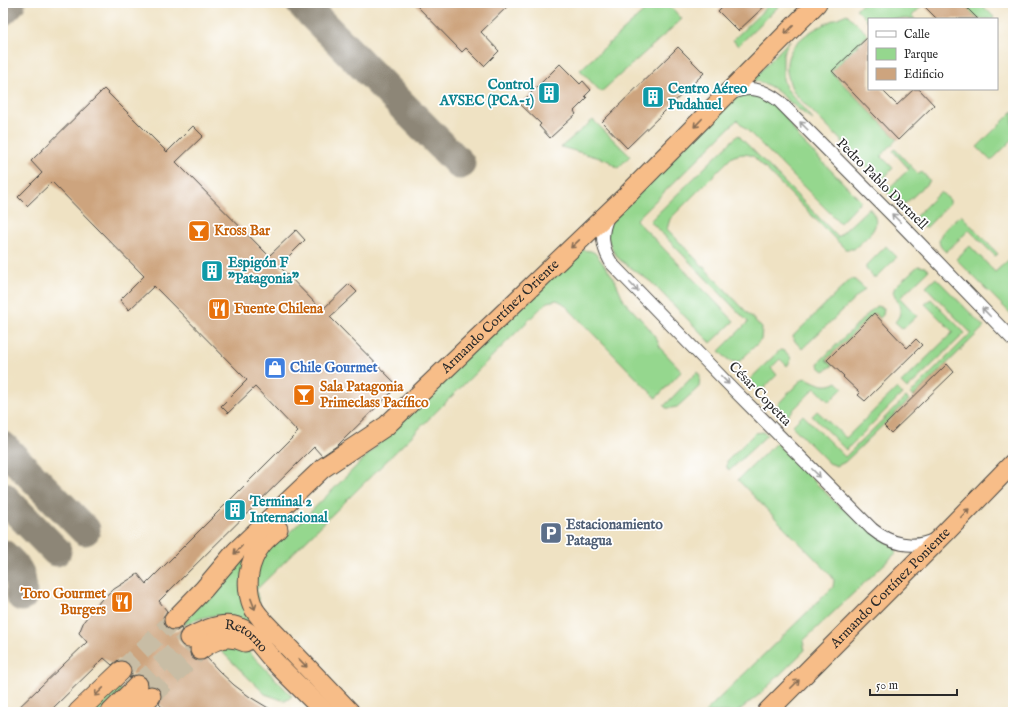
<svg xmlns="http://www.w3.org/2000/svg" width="1016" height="715" viewBox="0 0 1016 715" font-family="'IM FELL English',serif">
<rect width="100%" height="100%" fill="#fff"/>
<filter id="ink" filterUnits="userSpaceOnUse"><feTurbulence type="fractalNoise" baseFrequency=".025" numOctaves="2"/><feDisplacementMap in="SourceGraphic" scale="8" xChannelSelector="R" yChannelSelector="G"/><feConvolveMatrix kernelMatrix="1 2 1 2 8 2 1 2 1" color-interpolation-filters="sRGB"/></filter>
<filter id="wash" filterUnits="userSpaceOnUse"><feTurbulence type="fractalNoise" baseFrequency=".012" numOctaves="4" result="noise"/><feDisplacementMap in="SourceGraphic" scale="16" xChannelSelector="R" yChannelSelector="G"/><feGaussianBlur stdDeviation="0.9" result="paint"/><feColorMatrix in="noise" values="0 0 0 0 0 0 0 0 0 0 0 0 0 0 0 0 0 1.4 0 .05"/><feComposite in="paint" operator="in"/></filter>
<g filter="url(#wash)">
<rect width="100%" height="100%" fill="#efe2c3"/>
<!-- green -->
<path fill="#95d78e" stroke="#60815c" d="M653,3H667L682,19L601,92L580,70Z
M771,3H782L738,46L733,40Z
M864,3H921L923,5L912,16L915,19H869V22L856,9Z
M962,3H980L994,17L992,19H978Z
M847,14L868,35L831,72L897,139L881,156L893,168L881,181L796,95C791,88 789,81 787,72C783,39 822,25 847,14Z
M790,40L783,54V79L786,88L813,120C806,115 799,110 792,104C778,92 772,84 752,80Z
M753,94L774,103L784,115L799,138L861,201L840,223L737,120L636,220L734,321L711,343L651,282L620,260L613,251L607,237L609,224L734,96Z
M1013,111V139L991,161L977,147Z
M593,120L630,156L618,168L607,160L561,147Z
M738,135L838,237L869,208C886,226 867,236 854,249H845L753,156C745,153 739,154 732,157L670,219L667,229L762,328L761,340L740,361C730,364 725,357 719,351L748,322L650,221Z
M895,149L918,174L922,172L930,181L906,203C897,206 892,197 886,191L909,169L893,151Z
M939,193H942L950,200V203L927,227H922L915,220L916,216Z
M961,215L998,254L995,256L969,230L946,252C944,250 941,248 940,245C935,234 954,222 961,215Z
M886,246L897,257L877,277H873L866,269V266Z
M970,246L995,272L1013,256V316L956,259Z
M582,250L591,251L595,253L614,278L624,301L649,328L656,338L661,349L682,371L656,398L563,303L557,300L547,302L256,590L261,610L268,620L266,622C239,587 251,555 288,534C384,441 475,342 575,251Z
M918,266L925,267L929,270L900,298L917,316L903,329L895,322C905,311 898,303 893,292L895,287Z
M936,278L984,327L913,397L910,394L971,333L926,287Z
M851,279L855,280L865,289L802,349L794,340L793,336Z
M931,299L965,333L907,389L901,383L953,332L925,304Z
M876,306L884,308L883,315L880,318L874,313L826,360L832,366L824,371L819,367L818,364L820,361Z
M780,350L785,351L791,358L790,362L787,366L780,359L771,368L777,375L762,390H757L750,380L751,378Z
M697,372L700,376L699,387L677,407L671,408H666L664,406Z
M806,378C817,383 825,389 837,382L843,388L829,402L815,388L785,418L779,411L778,404L802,379Z
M897,388L902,394L846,450L812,416L817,411L846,438Z
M906,397L909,400L845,462L837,466L829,463L792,426L803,415L845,457Z
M763,432L767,435L729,471L727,468V461L755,433Z
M776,443L835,502L893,546L897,552L803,641L805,650L760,694L737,712H705L833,587L834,580L830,574L738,480Z
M246,552L259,630C223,613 218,610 181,626Z
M220,645L247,650L292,696L287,700H282L265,694L217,647Z
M118,687L123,691L101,712H89Z"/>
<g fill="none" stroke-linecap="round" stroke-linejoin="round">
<!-- taxiway -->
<path stroke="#8d8677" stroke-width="31" d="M301,3L460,164
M3,10L10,3
M3,447L85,530
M3,497L56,551
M3,555C20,572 21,571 22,596"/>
</g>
<g id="blocks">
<!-- building -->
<path fill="#cda47e" d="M414,3H511L481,32L499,51L484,66L466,48L462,52Z
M726,3H768L738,31L718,11Z
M921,3H962L978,19H937Z
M869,36V89H881L897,105L914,89H919L934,105L898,140L832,71Z
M678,47L704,73L627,148L602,122Z
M560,64L580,84L583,81L591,90L585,96L587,98L574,111L576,114L550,138L539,126L541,124L520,104Z
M104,89L167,152L193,126L203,136L176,162L269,256L296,230L305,240L279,266L322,310L349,284L357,292L330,317L398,386L338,445L322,456L314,447L159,601L167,611L163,617L164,623L167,628L171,631H177L181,628L182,630L180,633L178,637L179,643L184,647L189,649L191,657L195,660L201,661L207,658L219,671L234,685L250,697L275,712H167L159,704L161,699L162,694L158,688L154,686L149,685L146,678L141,675H135L129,678L132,674V668L129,663L124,661L118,660L112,665L104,658L49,712H14L87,642L79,633L84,621L101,600L111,591L138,574L146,584L298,432L255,387L228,413L221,406L247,380L154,286L129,310L120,300L144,276L52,182L27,206L18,197L42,173L31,161Z
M874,313L907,348L916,339L922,345L865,401L858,395L860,393L843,377L844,376L827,360Z
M947,364L954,372L891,433L884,426Z"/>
</g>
</g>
<g filter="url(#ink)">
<use href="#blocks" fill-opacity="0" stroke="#484642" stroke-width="1"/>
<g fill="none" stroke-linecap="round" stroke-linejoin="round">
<!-- trunk-tunnel -->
<path stroke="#c8bda5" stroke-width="19" stroke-dasharray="19 10" stroke-linecap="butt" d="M121,671L174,620
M138,685L189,638
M151,696L200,650"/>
<!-- minor casing -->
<g stroke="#484642" stroke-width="14">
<path id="minor" d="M731,94C749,85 763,89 779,101L901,224L1013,340
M608,217C600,234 602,248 612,264L733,389L872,529C890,544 913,550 935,539"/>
</g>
<!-- trunk casing -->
<g stroke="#484642" stroke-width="21">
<g id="trunk">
<path d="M278,529C272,534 266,539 262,544C248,562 244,585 253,607C255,612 260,617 264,622L350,712"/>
<path id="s1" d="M174,620L204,589L236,551L323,468L386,426L628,194L817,3"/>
<path id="s2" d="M189,638C207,628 230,618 249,633C259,641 266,653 275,662C291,679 308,695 325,712"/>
<path d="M200,650C215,639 227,634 245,642"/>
<path d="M78,712L121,671"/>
<path d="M111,712L138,685"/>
<path d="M135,712L151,696"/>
<path id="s3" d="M767,712L946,532L1013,463"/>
</g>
</g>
<!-- minor -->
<use href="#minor" stroke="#fff" stroke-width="12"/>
<!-- trunk -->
<use href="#trunk" stroke="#f7bd88" stroke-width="19"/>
</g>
<!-- one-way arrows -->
<defs><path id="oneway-shaft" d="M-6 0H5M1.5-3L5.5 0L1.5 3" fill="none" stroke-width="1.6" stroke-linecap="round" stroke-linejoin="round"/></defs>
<g stroke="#876d55">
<use href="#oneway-shaft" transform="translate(789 30) rotate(135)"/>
<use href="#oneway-shaft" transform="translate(698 123) rotate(134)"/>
<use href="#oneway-shaft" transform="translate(575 244) rotate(137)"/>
<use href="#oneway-shaft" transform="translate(965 513) rotate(-46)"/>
<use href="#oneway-shaft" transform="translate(238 550) rotate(134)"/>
<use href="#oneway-shaft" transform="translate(253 604) rotate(69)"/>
<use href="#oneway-shaft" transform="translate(303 663) rotate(46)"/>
<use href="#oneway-shaft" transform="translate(795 684) rotate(-45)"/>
<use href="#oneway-shaft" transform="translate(99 692) rotate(136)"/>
</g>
<g stroke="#a0a0a0">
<use href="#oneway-shaft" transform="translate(804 126) rotate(-135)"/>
<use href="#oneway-shaft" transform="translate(896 218) rotate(-135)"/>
<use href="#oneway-shaft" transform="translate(634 287) rotate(46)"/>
<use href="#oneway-shaft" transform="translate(986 312) rotate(-134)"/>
<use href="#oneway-shaft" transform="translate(725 380) rotate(46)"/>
<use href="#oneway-shaft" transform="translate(816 473) rotate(45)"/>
</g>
</g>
<!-- icons -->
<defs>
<g id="building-square" transform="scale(1.15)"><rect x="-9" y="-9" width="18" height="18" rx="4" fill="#0f9aa8" stroke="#fff"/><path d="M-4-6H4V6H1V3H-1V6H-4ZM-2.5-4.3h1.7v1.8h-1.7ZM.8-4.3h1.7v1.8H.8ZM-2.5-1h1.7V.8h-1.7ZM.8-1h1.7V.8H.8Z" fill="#fff"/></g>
<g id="bar-square" transform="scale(1.15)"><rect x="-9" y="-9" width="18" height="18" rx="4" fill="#e8710a" stroke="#fff"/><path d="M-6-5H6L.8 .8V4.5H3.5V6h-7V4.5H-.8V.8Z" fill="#fff"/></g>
<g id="restaurant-square" transform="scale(1.15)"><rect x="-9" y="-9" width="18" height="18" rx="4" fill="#e8710a" stroke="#fff"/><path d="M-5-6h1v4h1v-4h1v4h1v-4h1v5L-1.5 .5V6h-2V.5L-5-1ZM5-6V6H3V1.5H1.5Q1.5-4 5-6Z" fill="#fff"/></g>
<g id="shop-square" transform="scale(1.15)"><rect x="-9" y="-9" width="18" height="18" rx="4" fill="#3f7fe0" stroke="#fff"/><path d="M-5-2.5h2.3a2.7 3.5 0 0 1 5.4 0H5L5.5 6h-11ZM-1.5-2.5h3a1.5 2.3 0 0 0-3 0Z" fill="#fff"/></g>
<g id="parking-square" transform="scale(1.15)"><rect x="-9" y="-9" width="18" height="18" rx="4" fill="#5c6f8a" stroke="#fff"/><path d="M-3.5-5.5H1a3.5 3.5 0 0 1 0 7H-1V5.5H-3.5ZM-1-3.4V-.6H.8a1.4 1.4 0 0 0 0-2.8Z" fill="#fff"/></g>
</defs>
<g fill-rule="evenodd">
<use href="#building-square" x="549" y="93"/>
<use href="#building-square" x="653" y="97"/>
<use href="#bar-square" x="199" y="231"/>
<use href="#building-square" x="212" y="271"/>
<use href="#restaurant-square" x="219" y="309"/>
<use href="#shop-square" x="275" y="368"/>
<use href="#bar-square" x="304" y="395"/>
<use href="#building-square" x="235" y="510"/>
<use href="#parking-square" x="551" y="533"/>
<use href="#restaurant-square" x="122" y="602"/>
</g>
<g text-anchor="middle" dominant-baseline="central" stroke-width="3.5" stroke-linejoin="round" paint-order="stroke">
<!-- culture labels -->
<g font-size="14" font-weight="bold" fill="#0d838f" stroke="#fff" text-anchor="start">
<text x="534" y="85" text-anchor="end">Control<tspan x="534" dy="16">AVSEC (PCA-1)</tspan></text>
<text x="668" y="89">Centro Aéreo<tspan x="668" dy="16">Pudahuel</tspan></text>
<text x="228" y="263">Espigón F<tspan x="228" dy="16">"Patagonia"</tspan></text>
<text x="250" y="502">Terminal 2<tspan x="250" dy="16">Internacional</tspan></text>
</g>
<!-- street labels -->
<g font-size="14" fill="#2b2b2b" stroke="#fff">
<text transform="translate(882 184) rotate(45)">Pedro Pablo Dartnell</text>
<text stroke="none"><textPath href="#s1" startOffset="447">Armando Cortínez Oriente</textPath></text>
<text transform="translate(760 394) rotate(46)">César Copetta</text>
<text stroke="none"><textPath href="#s3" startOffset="175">Armando Cortínez Poniente</textPath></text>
<text stroke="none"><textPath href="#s2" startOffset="63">Retorno</textPath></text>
</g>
<!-- food labels -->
<g font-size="14" font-weight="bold" fill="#c56008" stroke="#fff" text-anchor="start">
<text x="214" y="231">Kross Bar</text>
<text x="234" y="309">Fuente Chilena</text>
<text x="320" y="387">Sala Patagonia<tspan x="320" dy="16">Primeclass Pacífico</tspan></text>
<text x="106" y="594" text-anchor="end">Toro Gourmet<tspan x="106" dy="16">Burgers</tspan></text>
</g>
<!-- shop labels -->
<g font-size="14" font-weight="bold" fill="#366cbe" stroke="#fff" text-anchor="start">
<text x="290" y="368">Chile Gourmet</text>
</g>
<!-- service labels -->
<g font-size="14" font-weight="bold" fill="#4e5e75" stroke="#fff" text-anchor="start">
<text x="566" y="525">Estacionamiento<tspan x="566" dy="16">Patagua</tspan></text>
</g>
</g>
<!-- margin -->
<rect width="1016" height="715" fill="none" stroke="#fff" stroke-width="16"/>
<!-- legend -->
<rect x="868" y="18" width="130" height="72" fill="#ffffff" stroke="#aaaaaa"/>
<rect x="876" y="31" width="20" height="6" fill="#ffffff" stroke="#aaaaaa"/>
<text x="904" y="38" font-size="12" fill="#2b2b2b">Calle</text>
<rect x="876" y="48" width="20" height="12" fill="#95d78e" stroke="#aaaaaa"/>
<text x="904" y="58" font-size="12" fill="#2b2b2b">Parque</text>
<rect x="876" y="68" width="20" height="12" fill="#cda47e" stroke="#aaaaaa"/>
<text x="904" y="78" font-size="12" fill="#2b2b2b">Edificio</text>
<!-- scale -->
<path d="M870 689v6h87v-6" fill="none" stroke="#2b2b2b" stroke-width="2"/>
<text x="876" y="689" font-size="12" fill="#2b2b2b" stroke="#ffffff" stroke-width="3" paint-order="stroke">50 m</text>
</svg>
